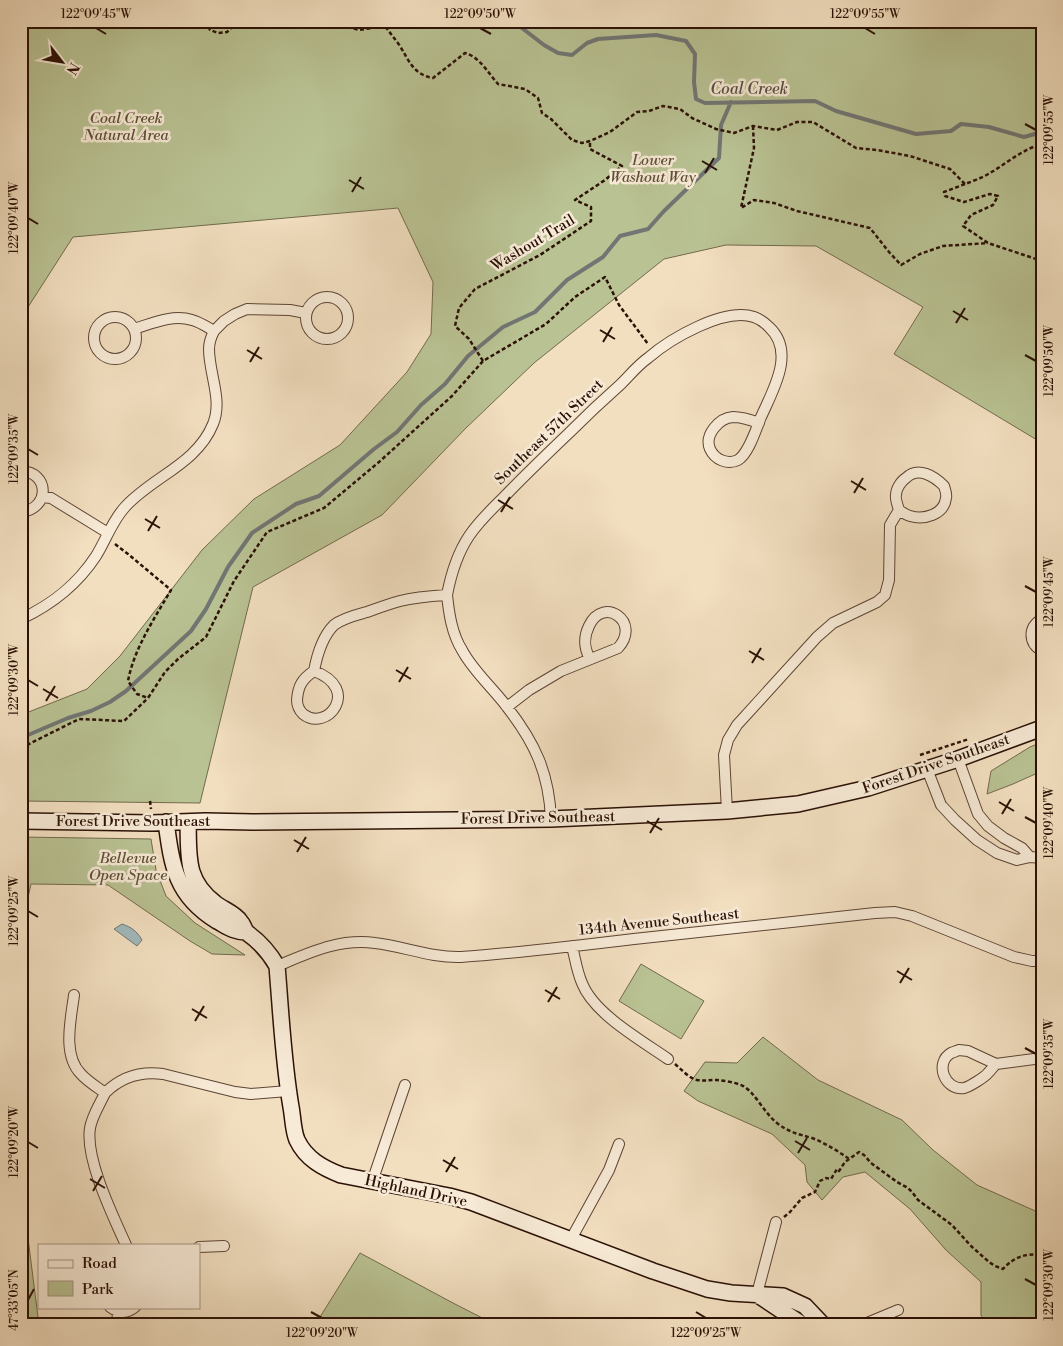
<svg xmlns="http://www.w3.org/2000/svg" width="1063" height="1346" viewBox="0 0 1063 1346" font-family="'Libre Bodoni',serif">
<rect width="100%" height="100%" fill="#f2dfc0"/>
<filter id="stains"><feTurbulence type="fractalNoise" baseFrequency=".004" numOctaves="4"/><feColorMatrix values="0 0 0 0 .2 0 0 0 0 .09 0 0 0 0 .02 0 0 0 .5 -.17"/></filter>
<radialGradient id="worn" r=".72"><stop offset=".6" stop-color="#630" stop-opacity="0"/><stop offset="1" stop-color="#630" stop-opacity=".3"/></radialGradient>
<!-- green -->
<path fill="#b9c293" stroke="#726a4c" d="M21,21H1042V443L894,354L923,307L816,246L726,245L664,259L534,363L466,428L382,515L253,587L200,803L21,801V715L87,689L120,656L202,550L254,499L340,445L407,372L431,334L433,282L398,208L73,237L21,318Z
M1042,742V771L1013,784L987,794L991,771L1030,747Z
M21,837L151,839L156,870L166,896L195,923L245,955L212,954L190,941L108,885L31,884L21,929Z
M641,964L704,1001L681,1039L619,1001Z
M763,1037L818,1080L902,1120L933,1150L977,1185L1042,1214V1325H986L981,1315V1282L946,1250L910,1209L865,1172L843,1177L822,1200L807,1182L805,1165L772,1134L698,1101L684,1091L705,1062L737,1063Z
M21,1183L39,1325H21Z
M360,1253L453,1303L496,1325H315Z"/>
<!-- water -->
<path fill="#a0babd" stroke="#717674" d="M122,924C131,927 137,931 142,940L137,946L114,929Z"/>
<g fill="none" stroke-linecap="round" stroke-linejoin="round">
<!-- stream -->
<path stroke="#717674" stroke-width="4" d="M515,21L518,25L544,45L558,53L572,55L587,43L598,39L656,35L686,41L695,54L694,82L696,99L705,103L815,101L836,111L916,134L951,131L961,124L989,127L1024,137L1042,132
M21,738L68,718L91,711L110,702L126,691L191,631L206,609L228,567L252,533L296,504L319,496L374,449L397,432L421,405L445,384L468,356L503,327L535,312L567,280L603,257L620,236L648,229L664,211L719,158L721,125L731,102"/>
<!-- street casing -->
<g stroke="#5d4434" stroke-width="12">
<path id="street" d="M306 318a21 21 0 1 1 42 0a21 21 0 1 1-42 0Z
M94 338a21 21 0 1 1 42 0a21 21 0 1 1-42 0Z
M134,329C153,323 173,314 192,320C200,322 207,327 214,331L224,321L235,314L247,309L290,310L306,313
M21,471C50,472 50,509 21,512
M42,497L51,498L108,533
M447,595C449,614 452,634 462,650C473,671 493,688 507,707C535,743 549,773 551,819
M21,619C53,604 77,585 96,556C106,540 112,521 125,507C152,477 197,464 213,424C223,400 209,374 209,349C209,343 211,337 214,331
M1042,619C1028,627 1028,643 1042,651
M314,671C362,689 327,733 303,714C299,710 297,705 297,700C298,686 302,679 314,671C317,655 322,637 334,625C343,618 356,615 367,612C378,608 389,604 400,601C416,597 432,596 447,595C451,574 457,554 469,536C479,521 492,509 504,497C525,475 547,454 569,433C586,416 603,400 621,384C630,375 638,365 648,358C670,339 724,307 754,317C760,319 765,323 769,327C796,352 773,390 761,417C756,429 749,453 738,460C728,465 715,460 710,449C704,435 719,418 733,417C742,417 751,420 759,423
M507,707L529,690L561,671L618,648C642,622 603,595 589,626C583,638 584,648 590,659
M958,759L978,814L988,826L1004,838L1022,848L1030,857
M927,769L941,805L955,820L977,840L997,853L1017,860L1030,857L1042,858
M727,811L724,755L728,740L737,725L817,637L833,623L877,602L885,595L889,580L890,525L899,510C898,506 895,499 896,495C896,489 901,481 906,478C918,466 934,476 944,486C945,489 947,494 946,498C944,515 924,520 910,516C906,515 902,512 899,510
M572,946C575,958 577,972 582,983C594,1014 641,1040 668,1059
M277,966C309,953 339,938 375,943C403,946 431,958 461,957C518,953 576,946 634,939C714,931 794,922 875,913L895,912L912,916L1014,957L1032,961H1042
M74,995C71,1019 62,1055 81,1074C87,1081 97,1087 105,1093C100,1104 92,1116 90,1128C85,1159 113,1216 126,1245
M959,1050L968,1051L996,1064C993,1067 991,1070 988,1073C985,1077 969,1087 964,1088C945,1091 934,1063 951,1053C954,1052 956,1051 959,1050Z
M996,1064L1042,1058
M105,1093C121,1077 141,1071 163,1074L235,1092L251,1094L288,1091
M372,1182L405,1085
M570,1241L609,1170L619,1144
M199,1247L224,1246
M757,1294L776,1222
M110,1307C118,1313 127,1314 135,1307
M117,1325L118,1312
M862,1325L898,1310"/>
</g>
<!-- secondary casing -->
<g stroke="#2b1106" stroke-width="18">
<path id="secondary" d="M21,821L152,823L205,821L253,822L551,819L727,811L798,804L868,788L958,759L1042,728
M166,822C172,867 176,896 217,921C228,927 232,931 246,932C244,928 243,924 240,921C235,913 222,909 215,903C185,880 189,856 188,822
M246,932C259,941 269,952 277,966C281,1013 283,1060 291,1107C293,1117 293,1131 297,1140C306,1159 323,1168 341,1175L449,1196L471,1202L653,1271L707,1289L731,1293L783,1296L805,1306L823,1325
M758,1295L803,1325"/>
</g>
<!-- path -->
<path stroke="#2b1106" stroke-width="2.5" stroke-dasharray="4 2.5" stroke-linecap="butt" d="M83,21C95,26 109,27 121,21
M205,21L210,30L218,33L227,32L239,21
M336,21L344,26L359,30L385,26C390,33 395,39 400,46C409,61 414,75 433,78L465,53C480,57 488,73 498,84L525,89L538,98L542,113L551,119L572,140L582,143L590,141L610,132L637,112L649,111L663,106L680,109L692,118L716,129L734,133L753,126L777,130L797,122H813L856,148L877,150L910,156L950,169L965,184C973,181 982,178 990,173C1007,163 1023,149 1042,144
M380,21L385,26
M753,126L754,148L741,208L754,200L774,203L797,211L870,228L889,252L901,265L920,254L943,246L988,243
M965,184L944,192L945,196L964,202L990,194L998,196L993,205L971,215L963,226L988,243L1042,261
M483,361L469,339L455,326L459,308L475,289L540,255L591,221V207L575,200L605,180L622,166L590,149V141
M115,544L128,554L171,590C154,619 134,649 128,681L137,694L148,698L165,672L178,659L206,637L234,581L267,532L324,508L379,462L452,396L483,361L546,324L575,297L605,277L619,305L648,344
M21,748L79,719L124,721L148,698
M920,755L969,739
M150,801L151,809
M675,1064C682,1070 689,1078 697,1080C704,1081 710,1080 717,1080C725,1081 735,1082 743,1086C754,1091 765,1114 777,1123C788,1132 798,1134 812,1138C825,1143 838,1151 849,1159
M784,1217L790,1212L802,1198L815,1192L820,1181L826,1178L831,1179L837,1169L839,1171L845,1162L859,1152L864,1155L871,1163L897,1182L908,1188L912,1192L918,1200L952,1225L971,1246L989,1262L995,1266L1003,1269C1014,1257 1025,1253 1042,1255"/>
<!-- street -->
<use href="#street" stroke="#f7ead6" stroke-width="10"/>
<!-- secondary -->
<use href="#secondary" stroke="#f7ead6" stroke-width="15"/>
</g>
<!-- ticks -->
<path fill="none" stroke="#2b1106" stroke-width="2" d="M96,28L106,34M480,28L491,34M865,28L875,34M1025,124L1036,130M702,161L717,170M705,173L714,158M349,180L364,189M352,192L361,177M28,218L38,224M953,311L968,320M956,323L965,308M600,330L615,339M603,342L612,327M247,350L262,359M1025,355L1036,361M250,362L259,347M28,449L38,455M851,481L866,490M854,493L863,478M498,500L513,509M501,512L510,497M145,519L160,528M148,531L157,516M1025,586L1036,592M749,651L764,660M752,663L761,648M396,670L411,679M28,680L38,686M399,682L408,667M43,689L58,698M46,701L55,686M999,802L1014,811M1002,814L1011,799M1025,817L1036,823M647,821L662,830M650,833L659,818M294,840L309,849M297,852L306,837M28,911L38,917M897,971L912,980M900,983L909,968M545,990L560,999M548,1002L557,987M192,1009L207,1018M195,1021L204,1006M1025,1048L1036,1054M795,1141L810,1150M28,1142L38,1148M798,1153L807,1138M443,1160L458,1169M446,1172L455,1157M90,1179L105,1188M93,1191L102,1176M1025,1279L1036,1285M28,1300L34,1289M311,1312L322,1318M696,1312L706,1318"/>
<g text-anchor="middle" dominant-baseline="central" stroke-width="5" stroke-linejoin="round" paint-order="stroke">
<!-- park labels -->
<g font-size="15" font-style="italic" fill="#5d4f37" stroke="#f7ead6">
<text x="126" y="118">Coal Creek<tspan x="126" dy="17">Natural Area</tspan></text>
<text x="653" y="160">Lower<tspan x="653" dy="17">Washout Way</tspan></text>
<text x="128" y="858">Bellevue<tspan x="128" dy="17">Open Space</tspan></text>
</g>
<!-- street labels -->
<g font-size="15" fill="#2b1106" stroke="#f7ead6">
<text transform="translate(533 243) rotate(-31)">Washout Trail</text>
<text transform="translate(549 432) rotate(-44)">Southeast 57th Street</text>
<text transform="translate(936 764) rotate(-19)">Forest Drive Southeast</text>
<text transform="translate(538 818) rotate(-1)">Forest Drive Southeast</text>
<text x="133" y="821">Forest Drive Southeast</text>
<text transform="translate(659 922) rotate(-6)">134th Avenue Southeast</text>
<text transform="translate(416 1191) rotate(12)">Highland Drive</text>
</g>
<!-- water labels -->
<g font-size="16" font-style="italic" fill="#544c46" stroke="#f7ead6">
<text x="749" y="89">Coal Creek</text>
</g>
</g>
<!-- margin -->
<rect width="1063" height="1346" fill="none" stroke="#f2dfc0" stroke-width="55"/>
<!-- legend -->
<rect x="38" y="1244" width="162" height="65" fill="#f7ead6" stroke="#a59383"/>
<rect x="48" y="1260" width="25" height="8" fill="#f7ead6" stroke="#a59383"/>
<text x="82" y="1268" font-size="15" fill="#2b1106">Road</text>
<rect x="48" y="1281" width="25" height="15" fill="#b9c293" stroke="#a59383"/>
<text x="82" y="1294" font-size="15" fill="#2b1106">Park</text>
<!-- north arrow -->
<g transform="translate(62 62) rotate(121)" stroke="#f7ead6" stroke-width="4" paint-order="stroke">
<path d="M0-4L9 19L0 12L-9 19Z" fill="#2b1106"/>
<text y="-8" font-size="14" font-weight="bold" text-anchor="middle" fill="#2b1106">N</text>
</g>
<rect x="28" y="28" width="1008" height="1290" fill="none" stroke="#2b1106" stroke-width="2"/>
<g font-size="12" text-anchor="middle" fill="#2b1106">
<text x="96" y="18">122°09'45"W</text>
<text x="480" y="18">122°09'50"W</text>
<text x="865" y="18">122°09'55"W</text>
<text transform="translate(1049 130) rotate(-90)" y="4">122°09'55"W</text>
<text transform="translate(14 218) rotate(-90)" y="4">122°09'40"W</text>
<text transform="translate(1049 361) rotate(-90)" y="4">122°09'50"W</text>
<text transform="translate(14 449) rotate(-90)" y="4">122°09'35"W</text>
<text transform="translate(1049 592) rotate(-90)" y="4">122°09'45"W</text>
<text transform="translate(14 680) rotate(-90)" y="4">122°09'30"W</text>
<text transform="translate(1049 823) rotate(-90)" y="4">122°09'40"W</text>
<text transform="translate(14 911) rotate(-90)" y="4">122°09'25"W</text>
<text transform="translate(1049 1054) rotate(-90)" y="4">122°09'35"W</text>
<text transform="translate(14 1142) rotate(-90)" y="4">122°09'20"W</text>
<text transform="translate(1049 1285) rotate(-90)" y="4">122°09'30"W</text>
<text transform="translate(14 1300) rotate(-90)" y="4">47°33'05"N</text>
<text x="322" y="1337">122°09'20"W</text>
<text x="706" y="1337">122°09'25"W</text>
</g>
<rect width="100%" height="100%" filter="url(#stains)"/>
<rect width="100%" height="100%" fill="url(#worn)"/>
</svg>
